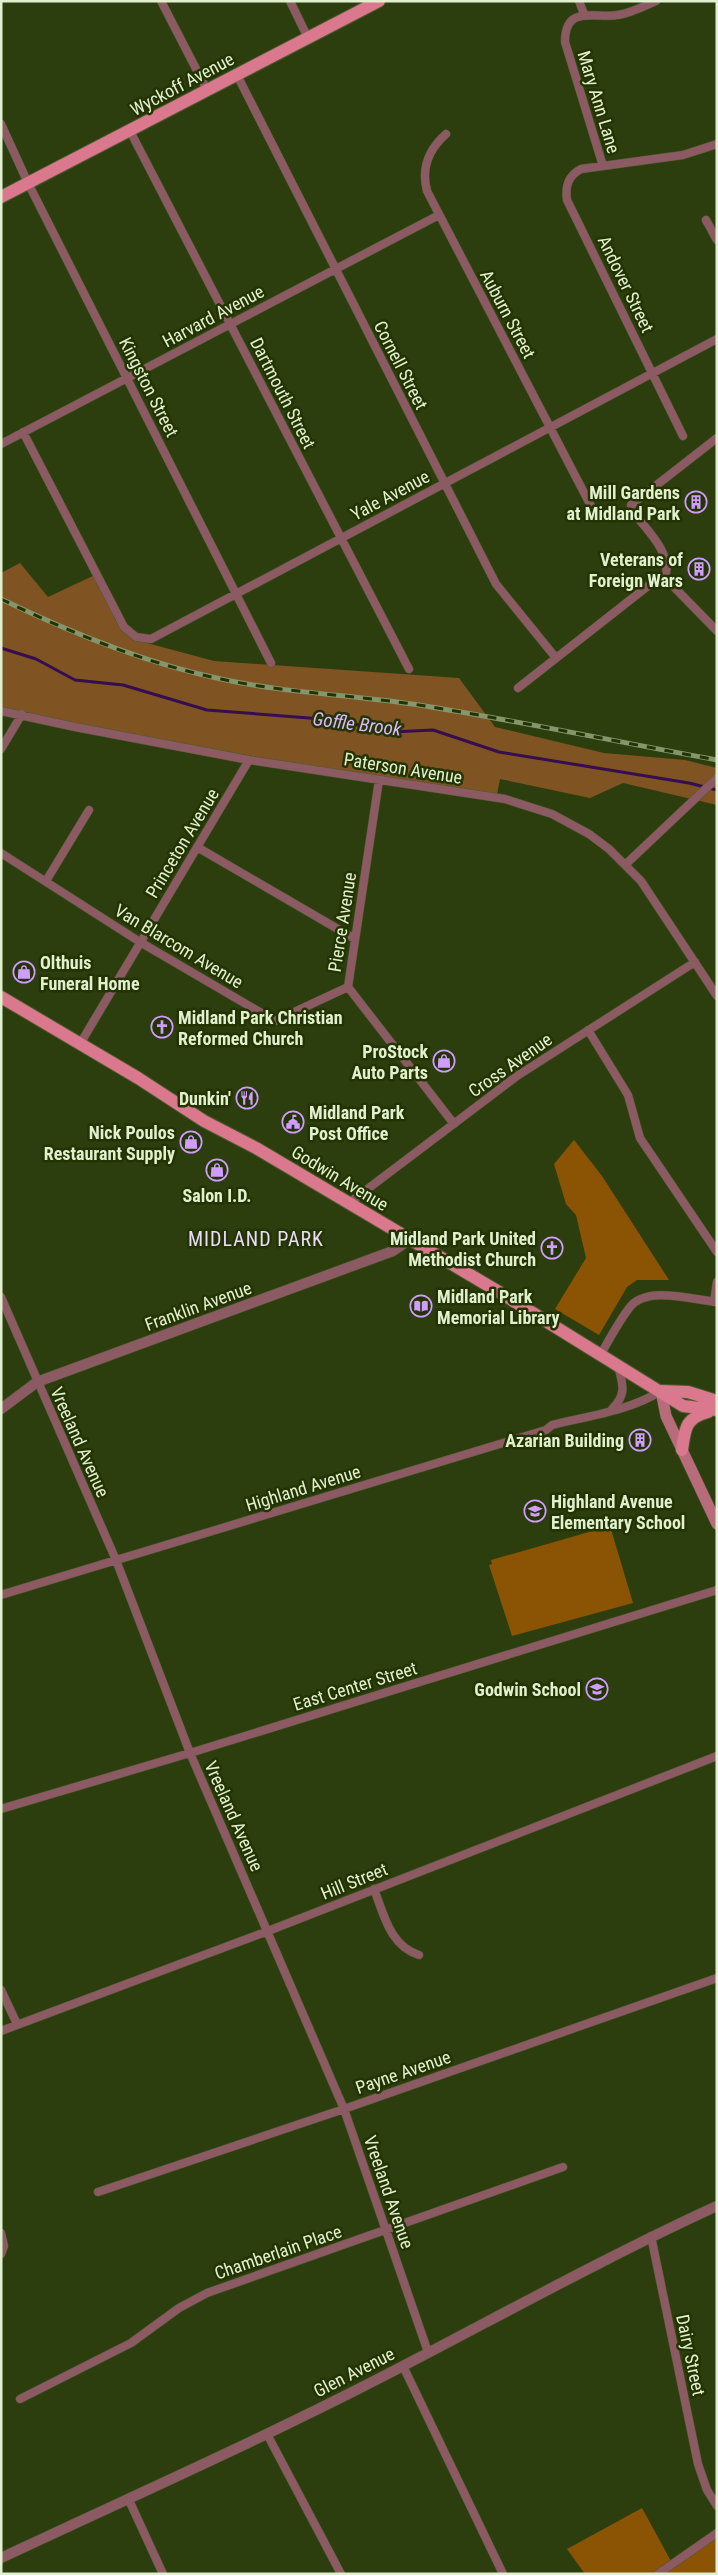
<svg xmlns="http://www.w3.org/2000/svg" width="718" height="2575" viewBox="0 0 718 2575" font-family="'Roboto Condensed',sans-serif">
<rect width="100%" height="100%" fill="#2d3e0e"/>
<!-- green -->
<path fill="#8b5404" d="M574,1140L602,1176L669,1280H637L627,1287L599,1335L555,1309L586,1258L576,1215L566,1204L554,1164Z
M610,1526L633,1603L512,1636L489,1565L492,1564L491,1560Z
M642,2508L672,2563L717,2533V2574H585L567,2549Z"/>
<!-- forest -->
<path fill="#7f5422" d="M20,563L48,597L97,574L132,639L214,661L459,678L495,727L604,753L685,760L717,768V805L623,783L590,798L500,779L496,799L1,712V573Z"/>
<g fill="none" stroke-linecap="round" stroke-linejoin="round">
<!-- stream -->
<path stroke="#350d50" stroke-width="3" d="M1,648L36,659L75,680L123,685L207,710L335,720L392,732L433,730L499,752L689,783L717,790"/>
<!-- minor casing -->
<g stroke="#4a5a2d" stroke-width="9">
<path id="minor" d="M161,1L207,90
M290,1L308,38
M579,1L584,14
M237,75L496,584L556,658
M1,124L28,183L271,663
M130,131L409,669
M446,134C428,150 421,168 427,191L592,508
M603,166L565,42C565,4 595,19 618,15C631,13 644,6 656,1
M706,220L717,240
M23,432L124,627L136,637L151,639L717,339
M683,436L567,200C565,186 568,176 581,169L683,155L717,144
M1,444L439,215
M664,581C675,555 647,530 632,511L631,505L717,438
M518,688L653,582L663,581L671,584L717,631
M1,711L75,727L249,760L505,799L552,814L589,834L609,849L641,881L717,996
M1,749L22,714
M379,780L348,987L454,1124
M197,847L355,939
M1,853L140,942L275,1021L348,987
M626,864L717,778
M46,881L89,810
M588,1030L628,1095L640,1138L717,1252
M80,1044L249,760
M349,1203L517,1076L695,962
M1,1297L116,1560L190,1753L344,2109L428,2352
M714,1302L717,1282
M601,1354C610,1338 619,1321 630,1307C647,1285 693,1300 717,1302
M612,1409C627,1394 623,1385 618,1366
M1,1595L546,1430L552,1425C588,1416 629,1411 661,1391
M1,1809L190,1753L717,1590
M374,1889C384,1915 390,1946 419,1955
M1,1990L17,2024
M1,2031L268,1931L717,1756
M98,2192L344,2109L717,1978
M1,2233L4,2246L1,2254
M651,2236L698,2464L707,2490L717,2506
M403,2366L503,2574
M20,2399L131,2343L179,2308L207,2293L563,2167
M267,2434L341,2574
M128,2498L163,2574
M658,2574L717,2533"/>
</g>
<!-- tertiary casing -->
<g stroke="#4a5a2d" stroke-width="11">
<path id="tertiary" d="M1,1409L37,1382L393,1251L409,1240
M1,2558C135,2495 271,2435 403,2366C507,2312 610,2255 717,2206"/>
</g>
<!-- secondary casing -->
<g stroke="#4a5a2d" stroke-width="12">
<path id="secondary" d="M661,1391L666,1416L717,1524"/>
</g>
<!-- primary casing -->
<g stroke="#4a5a2d" stroke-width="14">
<path id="primary" d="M1,197L379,1
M1,997L138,1078L204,1121L256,1148L499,1292L683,1406L717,1410
M661,1391L688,1392L717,1401
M682,1450C685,1429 685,1418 708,1412"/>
</g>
<!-- minor -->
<use href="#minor" stroke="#8b5a63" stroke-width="8"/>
<!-- tertiary -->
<use href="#tertiary" stroke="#8b5a63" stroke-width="10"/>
<!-- secondary -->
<use href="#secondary" stroke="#b86c7b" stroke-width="11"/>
<!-- primary -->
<use href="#primary" stroke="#da788e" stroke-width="12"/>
<!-- rail casing -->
<g stroke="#85956c" stroke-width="5">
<path id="rail" d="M1,599C71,633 144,663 221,679C286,693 354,695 419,705C519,721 618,742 717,760"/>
</g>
<!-- rail -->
<use href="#rail" stroke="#233402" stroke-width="3" stroke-dasharray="9" stroke-linecap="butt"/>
</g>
<!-- icons -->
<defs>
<g id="building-ring" transform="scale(1.125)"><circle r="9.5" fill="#233402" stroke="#d09dff" stroke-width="1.5"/><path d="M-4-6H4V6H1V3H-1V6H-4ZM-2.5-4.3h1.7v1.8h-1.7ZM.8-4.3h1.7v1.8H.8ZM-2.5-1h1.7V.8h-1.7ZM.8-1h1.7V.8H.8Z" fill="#d09dff"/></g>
<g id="shop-ring" transform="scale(1.125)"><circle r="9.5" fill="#233402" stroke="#d09dff" stroke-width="1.5"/><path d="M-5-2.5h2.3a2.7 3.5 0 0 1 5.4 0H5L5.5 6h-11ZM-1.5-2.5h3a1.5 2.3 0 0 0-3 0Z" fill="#d09dff"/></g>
<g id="church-ring" transform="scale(1.125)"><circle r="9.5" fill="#233402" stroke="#d09dff" stroke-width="1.5"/><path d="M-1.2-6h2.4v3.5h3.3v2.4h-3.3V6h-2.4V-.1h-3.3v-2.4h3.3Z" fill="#d09dff"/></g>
<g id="restaurant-ring" transform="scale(1.125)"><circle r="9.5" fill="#233402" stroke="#d09dff" stroke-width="1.5"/><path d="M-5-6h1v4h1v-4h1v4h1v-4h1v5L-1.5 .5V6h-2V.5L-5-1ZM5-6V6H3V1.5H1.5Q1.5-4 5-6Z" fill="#d09dff"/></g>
<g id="civic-ring" transform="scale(1.125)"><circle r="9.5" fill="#233402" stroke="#d09dff" stroke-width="1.5"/><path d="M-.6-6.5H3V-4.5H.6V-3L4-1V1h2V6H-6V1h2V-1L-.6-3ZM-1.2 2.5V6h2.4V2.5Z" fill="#d09dff"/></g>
<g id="library-ring" transform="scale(1.125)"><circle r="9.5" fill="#233402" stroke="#d09dff" stroke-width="1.5"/><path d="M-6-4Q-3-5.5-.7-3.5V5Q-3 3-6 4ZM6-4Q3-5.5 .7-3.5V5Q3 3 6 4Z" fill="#d09dff"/></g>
<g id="school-ring" transform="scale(1.125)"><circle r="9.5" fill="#233402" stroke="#d09dff" stroke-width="1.5"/><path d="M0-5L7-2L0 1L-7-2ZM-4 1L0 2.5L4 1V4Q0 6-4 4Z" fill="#d09dff"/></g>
</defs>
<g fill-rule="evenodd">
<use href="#building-ring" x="696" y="502"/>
<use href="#building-ring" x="699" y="569"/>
<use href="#shop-ring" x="24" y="972"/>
<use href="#church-ring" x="162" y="1027"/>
<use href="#shop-ring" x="444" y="1061"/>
<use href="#restaurant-ring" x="247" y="1098"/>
<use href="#civic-ring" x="293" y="1122"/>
<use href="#shop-ring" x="191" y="1142"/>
<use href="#shop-ring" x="217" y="1170"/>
<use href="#church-ring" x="552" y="1248"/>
<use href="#library-ring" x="421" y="1306"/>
<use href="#building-ring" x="640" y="1440"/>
<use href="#school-ring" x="535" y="1511"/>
<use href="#school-ring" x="597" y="1689"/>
</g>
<g text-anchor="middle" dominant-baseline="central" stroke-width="5" stroke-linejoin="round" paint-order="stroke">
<!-- street labels -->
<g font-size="18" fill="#e1f0cf" stroke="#233402">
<text transform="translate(182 84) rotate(-28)">Wyckoff Avenue</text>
<text transform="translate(599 102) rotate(73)">Mary Ann Lane</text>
<text transform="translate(626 284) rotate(64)">Andover Street</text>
<text transform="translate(508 314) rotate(62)">Auburn Street</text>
<text transform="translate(213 316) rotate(-28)">Harvard Avenue</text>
<text transform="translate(401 365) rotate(63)">Cornell Street</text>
<text transform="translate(149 387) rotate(63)">Kingston Street</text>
<text transform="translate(283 393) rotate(63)">Dartmouth Street</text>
<text transform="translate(390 495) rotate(-28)">Yale Avenue</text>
<text transform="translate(403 768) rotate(9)">Paterson Avenue</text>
<text transform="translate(182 843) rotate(-59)">Princeton Avenue</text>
<text transform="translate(342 922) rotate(-81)">Pierce Avenue</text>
<text transform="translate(179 946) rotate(31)">Van Blarcom Avenue</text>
<text transform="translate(510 1065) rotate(-35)">Cross Avenue</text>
<text transform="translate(340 1178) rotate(31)">Godwin Avenue</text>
<text transform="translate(198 1306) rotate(-20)">Franklin Avenue</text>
<text transform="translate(80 1442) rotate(66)">Vreeland Avenue</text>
<text transform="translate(303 1488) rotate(-17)">Highland Avenue</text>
<text transform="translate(355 1686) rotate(-17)">East Center Street</text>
<text transform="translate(234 1816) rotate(66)">Vreeland Avenue</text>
<text transform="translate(354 1881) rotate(-22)">Hill Street</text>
<text transform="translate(403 2072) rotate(-19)">Payne Avenue</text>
<text transform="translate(389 2192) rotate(71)">Vreeland Avenue</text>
<text transform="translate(278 2252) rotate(-19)">Chamberlain Place</text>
<text transform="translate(691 2355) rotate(78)">Dairy Street</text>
<text transform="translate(354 2372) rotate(-27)">Glen Avenue</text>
</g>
<!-- poi labels -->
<g font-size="18" font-weight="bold" fill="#e1f0cf" stroke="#233402" text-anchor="end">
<text x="680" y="492">Mill Gardens<tspan x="680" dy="21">at Midland Park</tspan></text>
<text x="683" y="559">Veterans of<tspan x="683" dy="21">Foreign Wars</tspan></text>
<text x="40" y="962" text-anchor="start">Olthuis<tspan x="40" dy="21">Funeral Home</tspan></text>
<text x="178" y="1017" text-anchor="start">Midland Park Christian<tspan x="178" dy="21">Reformed Church</tspan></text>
<text x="428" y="1051">ProStock<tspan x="428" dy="21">Auto Parts</tspan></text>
<text x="231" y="1098">Dunkin'</text>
<text x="309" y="1112" text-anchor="start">Midland Park<tspan x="309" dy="21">Post Office</tspan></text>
<text x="175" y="1132">Nick Poulos<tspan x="175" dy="21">Restaurant Supply</tspan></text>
<text x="217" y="1195" text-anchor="middle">Salon I.D.</text>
<text x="536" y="1238">Midland Park United<tspan x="536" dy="21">Methodist Church</tspan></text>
<text x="437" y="1296" text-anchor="start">Midland Park<tspan x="437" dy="21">Memorial Library</tspan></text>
<text x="624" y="1440">Azarian Building</text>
<text x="551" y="1501" text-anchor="start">Highland Avenue<tspan x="551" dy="21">Elementary School</tspan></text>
<text x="581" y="1689">Godwin School</text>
</g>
<!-- water labels -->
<g font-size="19" font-style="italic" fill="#d9b6fd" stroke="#233402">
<text transform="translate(357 724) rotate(7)">Goffle Brook</text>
</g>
<!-- quarter labels -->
<g font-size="20" letter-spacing="1" fill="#e9dcf8" stroke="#233402">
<text x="256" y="1239">MIDLAND PARK</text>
</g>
</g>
<!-- border -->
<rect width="718" height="2575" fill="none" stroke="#e1f0cf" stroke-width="5"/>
</svg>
